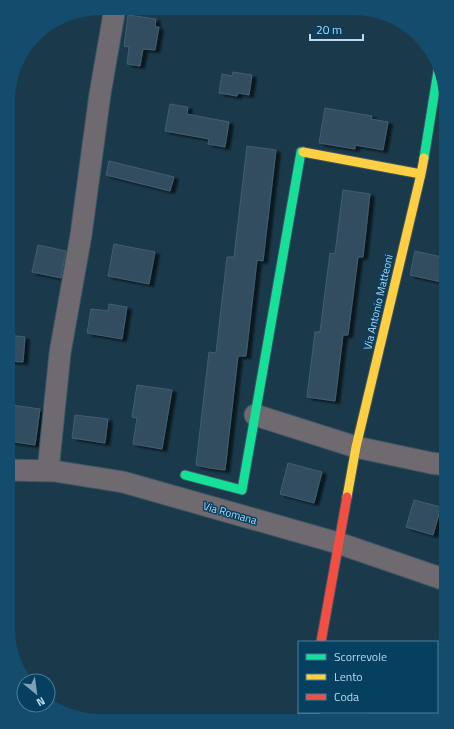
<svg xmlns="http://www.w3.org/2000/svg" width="454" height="729" viewBox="0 0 454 729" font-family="'Titillium Web',sans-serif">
<defs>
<filter id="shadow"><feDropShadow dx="4.5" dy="2.5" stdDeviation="1" flood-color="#0009"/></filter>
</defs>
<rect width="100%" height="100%" fill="#1a3a4b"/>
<!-- building -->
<path fill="#304e5e" stroke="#435e6f" filter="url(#shadow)" d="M128,15L156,19L155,27H159L155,50L143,49L140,66L127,64L129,47L124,46Z
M233,72L252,75L249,95L238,93L237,96L219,93L222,74L232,76Z
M170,104L188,107L187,114L229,122L225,147L208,144L209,139L165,131Z
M325,108L372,116L371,119L388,122L383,150L355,145V149L319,143Z
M247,146L276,150L263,261L257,260L246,356H238L225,470L209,468L196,465L209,352L216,353L227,257H234Z
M109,161L174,177L170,191L106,175Z
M343,190L370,194L363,257H358L348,335H343L335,401L307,397L315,332H320L330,253L335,254Z
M114,244L155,252L149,284L108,276Z
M38,245L66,251L61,278L32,272Z
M415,251L446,258V283L410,275Z
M109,304L127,307L122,339L87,333L91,309L108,311Z
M8,335L25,337L23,362L8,361Z
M137,385L172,390L162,449L133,444L137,418L132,417Z
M12,405L40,409L35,445L8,441V422H9Z
M75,415L108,419L105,443L72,438Z
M288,463L322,472L314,503L280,494Z
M414,500L441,507L433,535L406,527Z"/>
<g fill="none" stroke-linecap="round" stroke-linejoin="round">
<!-- street casing -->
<g stroke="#3b5565" stroke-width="23">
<path id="street" d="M255,415L356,447L431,463L446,465
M8,470L54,471L123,482L338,543L446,580
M48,471L60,353L81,235L100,94L115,8
M307,721L309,712"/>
</g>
<!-- fast casing -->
<g stroke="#3b5565" stroke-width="11">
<path id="fast" d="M424,158L439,65
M185,475L242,490L301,152H303"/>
</g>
<!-- slow casing -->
<g stroke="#3b5565" stroke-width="11">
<path id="slow" d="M303,152L421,174
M347,497L356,447L421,174L424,158"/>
</g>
<!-- jam casing -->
<g stroke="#3b5565" stroke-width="11">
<path id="jam" d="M321,642L347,497"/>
</g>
<!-- street -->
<use href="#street" stroke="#6e6a6f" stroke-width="21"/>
<!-- fast -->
<use href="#fast" stroke="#16e098" stroke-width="9"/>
<!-- slow -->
<use href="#slow" stroke="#ffcf43" stroke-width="9"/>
<!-- jam -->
<use href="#jam" stroke="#f24e42" stroke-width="9"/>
</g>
<g text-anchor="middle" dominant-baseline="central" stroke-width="3" stroke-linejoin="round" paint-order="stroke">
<!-- street labels -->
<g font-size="11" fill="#b8d9f1" stroke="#054060">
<text transform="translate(378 302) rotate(-77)">Via Antonio Matteoni</text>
<text transform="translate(230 513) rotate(16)">Via Romana</text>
</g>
</g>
<!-- crop -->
<path d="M0 0H454V729H0ZM100 15H354A85 85 0 0 1 439 100V629A85 85 0 0 1 354 714H100A85 85 0 0 1 15 629V100A85 85 0 0 1 100 15Z" fill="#134c6c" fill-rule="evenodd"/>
<!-- legend -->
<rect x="298" y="641" width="140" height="72" fill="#054060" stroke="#4d7d9a"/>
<rect x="306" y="654" width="20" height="6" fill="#16e098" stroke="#4d7d9a"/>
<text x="334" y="661" font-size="12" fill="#b8d9f1">Scorrevole</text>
<rect x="306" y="674" width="20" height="6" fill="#ffcf43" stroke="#4d7d9a"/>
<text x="334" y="681" font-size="12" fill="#b8d9f1">Lento</text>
<rect x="306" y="694" width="20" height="6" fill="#f24e42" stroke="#4d7d9a"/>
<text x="334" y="701" font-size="12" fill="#b8d9f1">Coda</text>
<!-- north arrow -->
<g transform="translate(36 693) rotate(151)"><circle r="19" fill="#054060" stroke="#4d7d9a"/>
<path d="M0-3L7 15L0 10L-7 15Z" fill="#81a1b7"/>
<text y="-6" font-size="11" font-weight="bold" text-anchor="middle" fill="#b8d9f1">N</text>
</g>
<!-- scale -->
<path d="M310 34v6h53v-6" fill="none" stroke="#b8d9f1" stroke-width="2"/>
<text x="316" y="34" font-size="12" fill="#b8d9f1" stroke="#054060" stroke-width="3" paint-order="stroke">20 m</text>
</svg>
